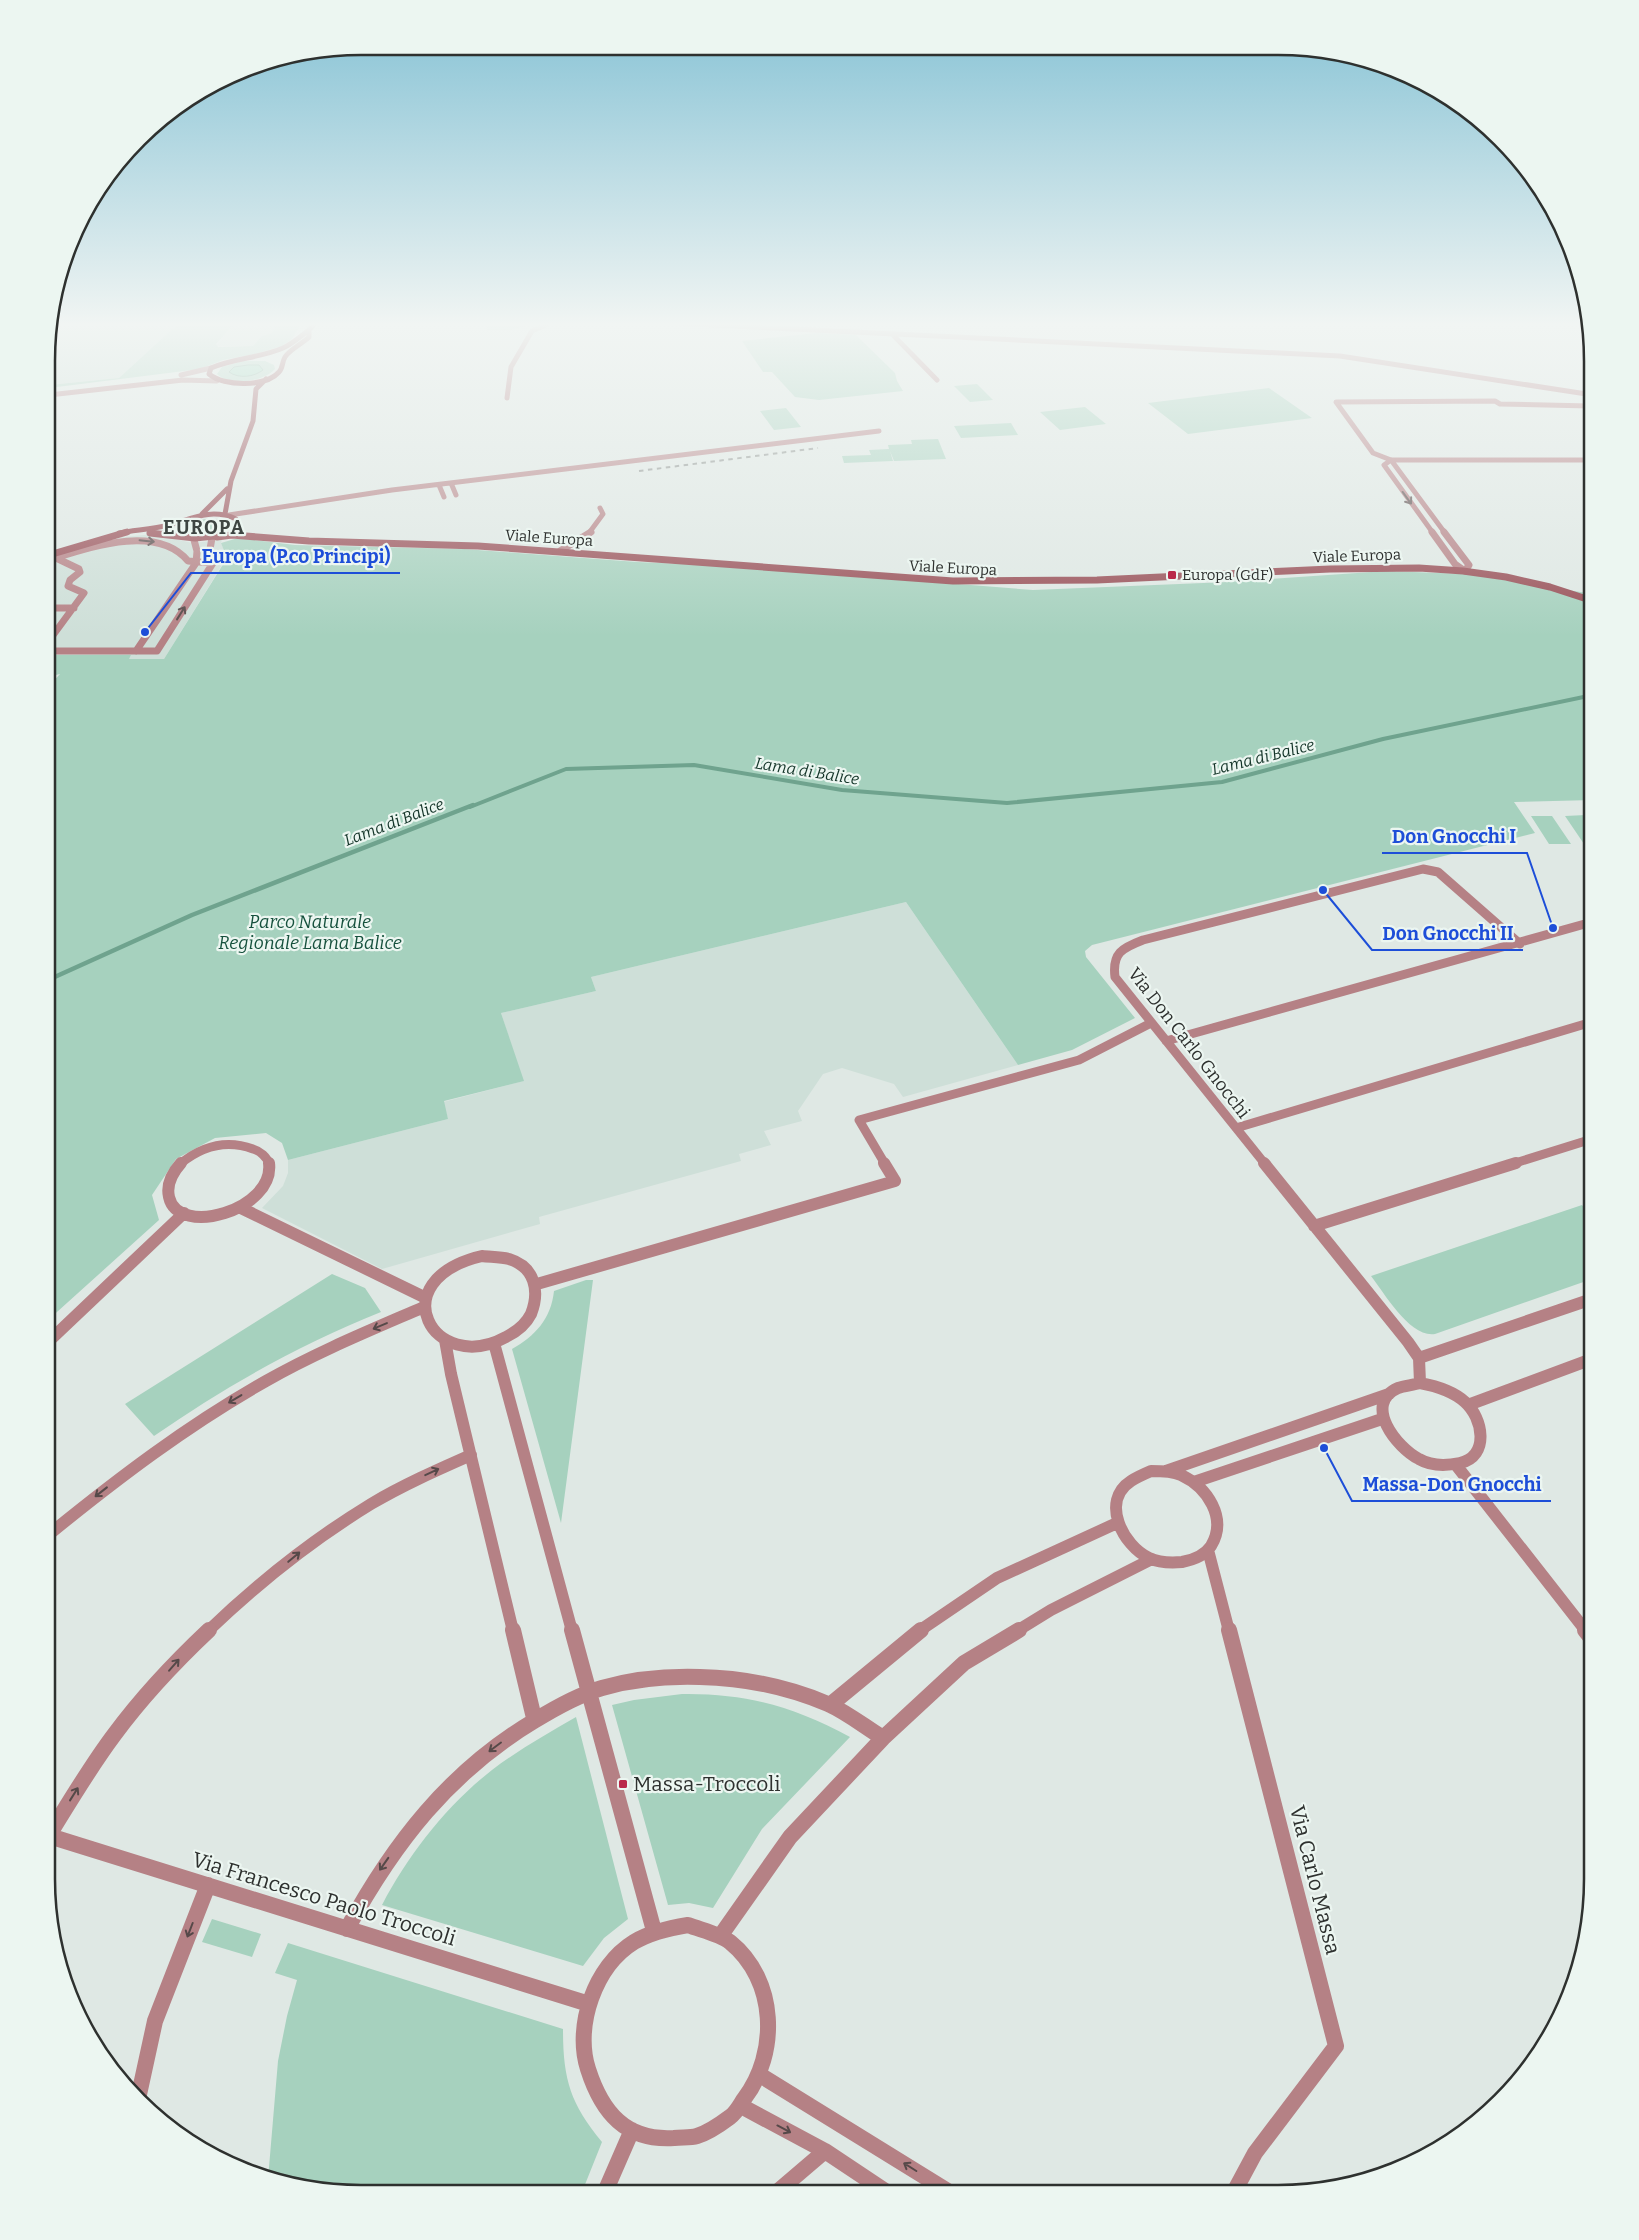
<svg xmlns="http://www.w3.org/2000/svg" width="1639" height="2240" viewBox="0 0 1639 2240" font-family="Bitter,serif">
<rect width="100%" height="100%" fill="#dfe8e4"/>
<!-- built -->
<path fill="#cedfd8" d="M49,323H179L119,378L49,385Z
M230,323H298L276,324L273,327L275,329L270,334L262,336L253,346H216L233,325H228Z
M155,534L192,543L222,540L221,543L227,557L164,659H128L131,655H50L48,657L49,558L122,537Z
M906,902L1018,1065L903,1097L894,1084L842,1068L823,1074L798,1111L802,1121L764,1131L771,1145L739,1154L741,1161L539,1217L540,1224L382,1269L262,1208L283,1186L288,1173V1160L448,1119L443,1102L523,1081L501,1013L596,991L591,977Z"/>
<!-- green -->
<path fill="#a6d1be" d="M179,323H230L229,325H233L216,344L218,347L253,346L262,336L270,334L275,329L273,327L276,324H301L292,339L282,346L255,354L223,360L200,369L49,388V385L119,378Z
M488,323H539L510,330H487Z
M817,333L856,335L895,373L897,381L903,391L819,400L795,397L772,372H763L742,341Z
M243,361H265L274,365L275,369C264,382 229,386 217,374L222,367Z
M977,384L993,400L970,402L954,386Z
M1269,388L1312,418L1188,434L1148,403Z
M1085,407L1106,424L1060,430L1040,412Z
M786,408L801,427L774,430L760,411Z
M1011,423L1018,435L961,438L954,426Z
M938,439L946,459L894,461L890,451L893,461L844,463L842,456L871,455L869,450L889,449L888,445L912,444L911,440Z
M205,519L222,520L224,526C214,534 198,537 187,530V526L192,522Z
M238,538L295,545L465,549L637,562L730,566L1033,590L1228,582L1386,571L1467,574L1593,594V800L1514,802L1535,833L1092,945L1085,951L1086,957L1135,1018L1072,1050L1018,1065L906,902L591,977L596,991L501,1013L524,1081L444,1101L448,1119L288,1160L282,1143L266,1133L215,1138L176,1159L152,1195L159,1220L47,1321L48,687L60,674L48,677V657L50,655H131L129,659H164L227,558L221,543Z
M1586,815L1593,824V844H1584L1565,816Z
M1531,816H1552L1571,844H1549Z
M1582,1205L1592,1217V1279L1435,1334C1410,1338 1385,1294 1371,1276Z
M332,1274L365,1288L381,1312C300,1344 225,1387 154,1436L125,1404Z
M586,1280H593L561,1523L512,1349C535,1336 551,1319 554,1291Z
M682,1694C746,1693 794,1707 850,1737L762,1829L713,1908L689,1903L668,1905L612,1705L634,1700Z
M576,1717L628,1919L604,1938L583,1966L382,1905C408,1855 447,1805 492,1770C518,1750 547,1734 576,1717Z
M212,1919L261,1934L252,1957L202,1942Z
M288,1943L563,2029C563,2079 570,2103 602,2142L582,2192L320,2191L268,2179L278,2061L287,2016L297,1980L275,1973Z"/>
<!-- water -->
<path fill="#8bd4b6" stroke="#6fa38e" d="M248,365H259L263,370C254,377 239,379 229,372L234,367Z"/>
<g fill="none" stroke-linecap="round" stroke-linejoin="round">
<!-- stream-far1 -->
<path stroke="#6fa38e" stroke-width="4" d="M470,807L566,769L694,765L842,790L1007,803L1222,782L1383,739L1593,695"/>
<!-- stream -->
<path stroke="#6fa38e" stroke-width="4.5" d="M48,980L192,915L473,805"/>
<!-- pedestrian-far1 -->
<path stroke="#b58185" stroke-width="5" d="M589,533L603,514L600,508"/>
<!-- pedestrian -->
<path stroke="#b58185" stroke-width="7" d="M560,551L591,532"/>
<!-- minor-far4 -->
<path stroke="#b58185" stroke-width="5" d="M673,323L1340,356L1593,395
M892,334L937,380
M181,375L211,368
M49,395L183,380L217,381
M507,398L511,367L532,331L550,323
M1593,409L1590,406L1500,404L1495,401L1336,402L1373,453L1391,460H1593
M451,483L456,495
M439,485L444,497
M229,515L392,490L879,431
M1433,533L1384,465L1391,460L1445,533"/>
<!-- minor-far3 -->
<path stroke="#b58185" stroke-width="7" d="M1432,532L1455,564L1465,571L1469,565L1444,532
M49,560C88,548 156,523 188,561L213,563
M48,608H74
M48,642L84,593L68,586L70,580L80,572L79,569L56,558
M48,651H157L213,563L210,549L212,538
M136,651L196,563L197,551L194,540"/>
<!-- minor-far2 -->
<path stroke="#b58185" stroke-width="9" d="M1166,1041L1592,922
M1236,1128L1592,1022
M180,1164C202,1146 226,1139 253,1149C260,1151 267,1157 269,1164
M885,1164L859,1120L1079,1060L1151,1023
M1265,1164L1115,977C1112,953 1122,948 1143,940L1423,869L1438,872L1520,944
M1512,1164L1592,1139"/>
<!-- minor-far1 -->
<path stroke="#b58185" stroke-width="12" d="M181,1163C173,1172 166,1184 169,1197C178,1238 275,1210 269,1163
M1264,1163L1408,1342L1419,1358L1420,1383
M241,1208L426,1298
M1314,1226L1516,1163
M482,1256C490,1257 501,1257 509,1259C535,1267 540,1291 531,1314C526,1324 516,1332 506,1337C433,1377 380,1280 482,1256Z
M537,1284L895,1181L884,1163
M445,1340L451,1374L513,1631
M47,1343L184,1213
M494,1343L572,1631
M1419,1358L1592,1299
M1420,1383C1436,1386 1453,1391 1465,1402C1483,1418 1490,1456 1460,1463C1446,1466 1431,1466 1419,1459C1397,1448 1362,1404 1398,1388C1404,1386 1413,1385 1420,1383Z
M1468,1405L1592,1359
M1456,1465L1586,1631
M1151,1471C1161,1471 1172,1471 1181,1475C1207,1487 1228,1518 1211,1546C1205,1555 1193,1560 1182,1562C1171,1563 1160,1563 1149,1558C1123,1546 1100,1501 1131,1481C1137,1477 1144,1474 1151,1471Z
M1166,1471L1389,1394
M1194,1482L1382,1419
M47,1536C117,1479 188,1425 266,1381C317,1352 371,1330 424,1307
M1208,1550L1229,1631
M208,1631C258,1583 312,1540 371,1504C403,1485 437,1470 471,1455
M919,1631L997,1578L1117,1523
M1017,1631L1051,1610L1152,1559"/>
<!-- minor -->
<path stroke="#b58185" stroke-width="16" d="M513,1630L534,1718
M572,1630L654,1931
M1229,1630L1336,2046L1255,2153L1233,2194
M1585,1630L1592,1639
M830,1705L921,1630
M46,1835L589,2004
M49,1835C70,1801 90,1767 114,1735C142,1697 175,1662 209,1630
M688,1925C701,1930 720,1934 730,1942C777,1980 779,2053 744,2099C740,2105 736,2113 730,2117C722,2123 707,2133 697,2136C690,2138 682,2137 674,2138C626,2141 602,2113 588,2069C574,2026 595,1966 634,1942C651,1932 669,1928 688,1925Z
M347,1929C394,1843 449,1772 534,1721C555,1708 578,1695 602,1688C633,1679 668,1676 700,1677C743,1678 788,1687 828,1704C848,1713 865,1727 883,1738
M721,1935L790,1837L883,1738L964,1663L1019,1630
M760,2075L951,2193
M138,2099L155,2021L208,1885
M741,2106L825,2151L888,2193
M605,2192L632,2130
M777,2192L825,2151"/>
<!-- secondary-far1 -->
<path stroke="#984f57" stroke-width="5" d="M309,330V337C302,344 290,349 285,357C282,362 283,368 279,372C266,387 224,387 209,374L211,368C234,358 260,358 283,348C292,344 301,336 309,330Z
M309,330L315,323
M202,514L227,489
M225,514L231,481L253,421L256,389L266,379
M119,533C135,530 153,529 169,525C193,518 212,508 236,519L237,526"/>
<!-- secondary -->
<path stroke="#984f57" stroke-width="7" d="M150,533L195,538L224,535
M217,537L232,535L309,541L478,546L953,581L1097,580L1330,569L1419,568L1463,571L1506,577L1550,587L1593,601
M49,555L127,532"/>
<!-- rail -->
<path stroke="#8c928f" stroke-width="2" stroke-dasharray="4.5 4.5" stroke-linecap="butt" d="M639,471L818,448"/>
</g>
<!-- one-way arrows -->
<defs><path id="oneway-shaft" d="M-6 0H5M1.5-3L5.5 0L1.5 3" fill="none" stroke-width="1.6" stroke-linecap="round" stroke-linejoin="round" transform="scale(1.25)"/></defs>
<g stroke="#564949">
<use href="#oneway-shaft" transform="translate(1407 498) rotate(54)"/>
<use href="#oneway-shaft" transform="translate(147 541) rotate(6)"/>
<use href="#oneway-shaft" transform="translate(181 613) rotate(-58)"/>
<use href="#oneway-shaft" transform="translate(380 1326) rotate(157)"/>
<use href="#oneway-shaft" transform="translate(235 1399) rotate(149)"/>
<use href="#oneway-shaft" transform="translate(432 1472) rotate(-25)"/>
<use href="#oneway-shaft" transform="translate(101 1492) rotate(142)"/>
<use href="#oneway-shaft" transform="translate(294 1557) rotate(-40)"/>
<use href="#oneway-shaft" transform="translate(174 1665) rotate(-49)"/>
<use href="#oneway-shaft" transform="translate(495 1747) rotate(143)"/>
<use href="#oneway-shaft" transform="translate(74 1794) rotate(-58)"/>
<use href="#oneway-shaft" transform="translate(384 1864) rotate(125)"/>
<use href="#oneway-shaft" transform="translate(190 1930) rotate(111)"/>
<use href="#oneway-shaft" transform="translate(784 2129) rotate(28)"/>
<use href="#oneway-shaft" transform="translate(910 2167) rotate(-148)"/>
</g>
<!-- sky -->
<linearGradient id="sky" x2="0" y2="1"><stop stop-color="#83c1d4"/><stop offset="0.51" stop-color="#f1f5f3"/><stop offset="1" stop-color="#f1f5f3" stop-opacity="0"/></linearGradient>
<rect width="1639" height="636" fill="url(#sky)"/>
<!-- markers -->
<g fill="#ba294a" stroke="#ecf6f1" stroke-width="2">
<rect x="1167" y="570" width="10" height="10" rx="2.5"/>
<rect x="618" y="1779" width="10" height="10" rx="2.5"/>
</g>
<g text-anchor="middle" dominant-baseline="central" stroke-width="4.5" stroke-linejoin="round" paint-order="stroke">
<!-- far-street labels -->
<g font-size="15" fill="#2e312f" stroke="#ecf6f1">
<text transform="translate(549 538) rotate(4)">Viale Europa</text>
<text transform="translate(1357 556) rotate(-2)">Viale Europa</text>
<text transform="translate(953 568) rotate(3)">Viale Europa</text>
</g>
<!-- far-poi labels -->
<g font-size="15" fill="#2e312f" stroke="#ecf6f1" text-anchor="start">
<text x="1182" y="575">Europa (GdF)</text>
</g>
<!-- far-water labels -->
<g font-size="16" font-style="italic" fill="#133428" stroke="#ecf6f1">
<text transform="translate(1263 757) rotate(-14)">Lama di Balice</text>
<text transform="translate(807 771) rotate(9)">Lama di Balice</text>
<text transform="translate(394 822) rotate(-21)">Lama di Balice</text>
</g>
<!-- park labels -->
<g font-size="18" font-style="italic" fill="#16513d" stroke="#ecf6f1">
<text x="310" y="922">Parco Naturale<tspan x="310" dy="21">Regionale Lama Balice</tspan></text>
</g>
<!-- street labels -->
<g font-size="18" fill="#2e312f" stroke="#ecf6f1">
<text transform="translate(1189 1043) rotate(52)">Via Don Carlo Gnocchi</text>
</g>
<!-- far-district labels -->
<g font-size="19" font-weight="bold" letter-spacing="1" fill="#3e4542" stroke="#ecf6f1">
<text x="204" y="527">EUROPA</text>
</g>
<!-- near-poi labels -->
<g font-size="21" fill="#2e312f" stroke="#ecf6f1" text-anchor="start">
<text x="633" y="1784">Massa-Troccoli</text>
</g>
<!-- near-street labels -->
<g font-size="21" fill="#2e312f" stroke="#ecf6f1">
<text transform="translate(1315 1880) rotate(76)">Via Carlo Massa</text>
<text transform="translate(324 1899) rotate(17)">Via Francesco Paolo Troccoli</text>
</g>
</g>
<!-- crop -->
<path d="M0 0H1639V2240H0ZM361 55H1278A306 306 0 0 1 1584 361V1879A306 306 0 0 1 1278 2185H361A306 306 0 0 1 55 1879V361A306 306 0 0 1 361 55Z" fill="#ecf6f1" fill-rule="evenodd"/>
<path fill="none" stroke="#2e312f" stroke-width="2.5" d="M361 55H1278A306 306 0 0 1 1584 361V1879A306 306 0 0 1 1278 2185H361A306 306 0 0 1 55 1879V361A306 306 0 0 1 361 55Z"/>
<!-- callouts -->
<path fill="none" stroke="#1d4ed8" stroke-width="2" d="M145 632L191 573H400M1553 928L1527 853H1382M1323 890L1372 950H1523M1324 1448L1352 1501H1551"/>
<g fill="#1d4ed8" stroke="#ecf6f1" stroke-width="2">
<circle cx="145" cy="632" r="5"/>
<circle cx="1553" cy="928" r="5"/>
<circle cx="1323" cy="890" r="5"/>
<circle cx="1324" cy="1448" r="5"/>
</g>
<g font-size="19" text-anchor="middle" font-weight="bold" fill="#1d4ed8" stroke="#ecf6f1" stroke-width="4.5" stroke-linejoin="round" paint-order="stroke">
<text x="296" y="563">Europa (P.co Principi)</text>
<text x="1454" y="843">Don Gnocchi I</text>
<text x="1448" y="940">Don Gnocchi II</text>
<text x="1452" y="1491">Massa-Don Gnocchi</text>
</g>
</svg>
